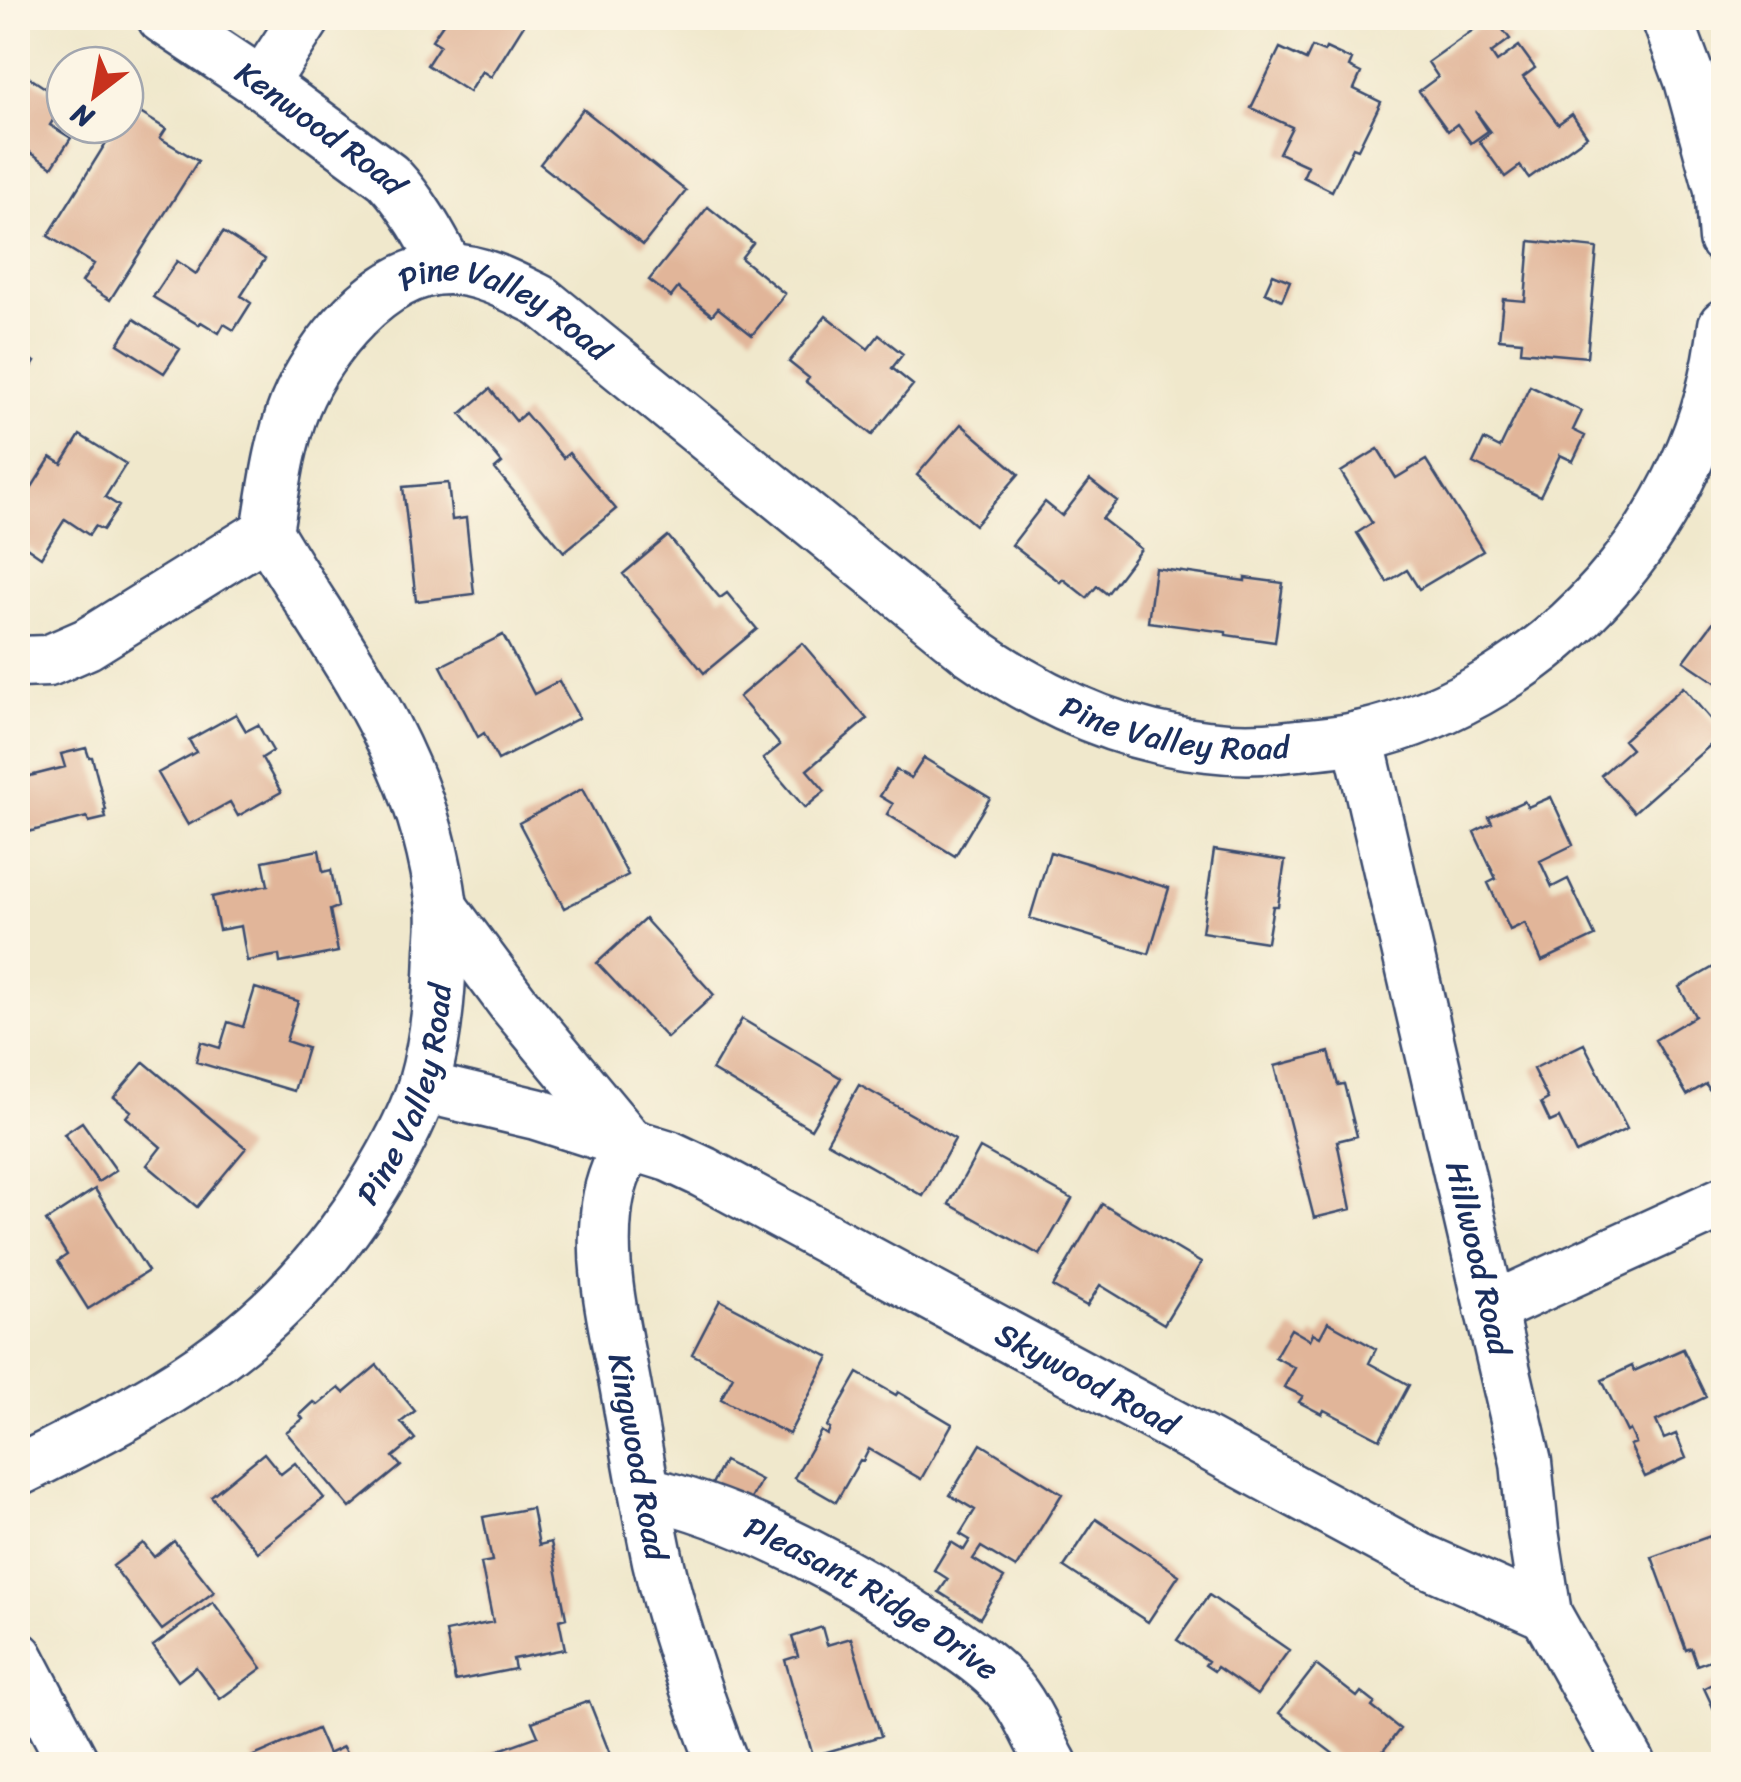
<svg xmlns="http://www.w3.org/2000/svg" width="1741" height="1782" viewBox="0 0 1741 1782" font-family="Sriracha,sans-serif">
<rect width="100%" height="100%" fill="#fcf5e5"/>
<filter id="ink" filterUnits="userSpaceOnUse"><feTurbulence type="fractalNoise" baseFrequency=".01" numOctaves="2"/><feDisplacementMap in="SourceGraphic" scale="20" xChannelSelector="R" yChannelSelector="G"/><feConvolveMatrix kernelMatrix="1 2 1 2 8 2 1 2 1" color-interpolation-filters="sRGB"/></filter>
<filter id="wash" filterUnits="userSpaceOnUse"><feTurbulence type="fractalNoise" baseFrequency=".0048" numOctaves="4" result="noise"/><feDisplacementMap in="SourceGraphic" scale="40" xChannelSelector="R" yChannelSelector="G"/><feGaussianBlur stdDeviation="2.25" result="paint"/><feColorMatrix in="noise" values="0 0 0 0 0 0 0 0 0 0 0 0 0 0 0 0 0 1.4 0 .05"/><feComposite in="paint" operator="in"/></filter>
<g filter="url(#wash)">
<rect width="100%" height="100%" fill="#f0e8cc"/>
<g id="blocks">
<!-- building -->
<path fill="#e1b599" d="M447,18H517L525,23L491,77L482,71L469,92L427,65L440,45L432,40Z
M1490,18H1494L1510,39L1491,53L1497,62L1519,46L1535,68L1523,77L1558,124L1572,114L1587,136L1529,178L1520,166L1505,177L1479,141L1491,132L1475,111L1488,131L1471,143L1457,124L1448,131L1419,91L1438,77L1428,62Z
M1312,47L1324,52L1326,48L1352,60L1349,67L1361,73L1354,89L1381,102L1358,149L1353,147L1332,191L1303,177L1308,166L1279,153L1292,127L1251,108L1280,48L1306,60Z
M18,70L65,101L50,125L71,138L52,167L18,144Z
M129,106L166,129L160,138L198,161L110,300L82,282L94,264L48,236L117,125H125V113Z
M583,109L686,191L643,245L540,164Z
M708,207L753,243L741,258L785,294L752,335L718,308L712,315L678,288L671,297L649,280Z
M223,232L265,259L241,296L251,303L234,330L224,324L219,333L201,322L199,325L153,297L177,261L196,274Z
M1530,241L1597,248L1587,357L1521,351L1522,341L1499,339L1503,299L1525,301Z
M1273,274L1290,281L1282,300L1265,292Z
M826,316L868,349L879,335L903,354L892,368L913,385L872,435L806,382L809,378L789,362Z
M134,319L180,349L164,373L118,344Z
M18,351L35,362L18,389Z
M1530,386L1582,411L1573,430L1585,436L1573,461L1560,455L1540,496L1473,463L1484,440L1500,448Z
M490,389L516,421L525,413L563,458L569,453L616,509L564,552L495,469L502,463L461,414Z
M961,424L1019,474L975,525L917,475Z
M80,435L126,464L105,497L119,506L103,530L95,526L89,535L65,519L41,557L18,541V509L51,457L62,464Z
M1378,449L1396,478L1426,460L1483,551L1419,589L1407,570L1387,582L1357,533L1372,523L1341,472Z
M1090,480L1117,501L1102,519L1141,549L1107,594L1097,586L1087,598L1063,579L1060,582L1012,545L1045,502L1062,516Z
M448,483L452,520L466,518L474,594L416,601L403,487Z
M668,536L720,598L727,593L757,629L704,673L623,574Z
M1155,568L1245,581V578L1283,583L1275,642L1226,635V632L1148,622Z
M1717,617L1724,622V688L1684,661Z
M503,635L534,694L559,681L579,718L498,760L484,733L478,737L441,666Z
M802,643L867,719L807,770L825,791L805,808L763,759L780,745L739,697Z
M1683,687L1723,734L1634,812L1601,775L1631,749L1623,740Z
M236,714L246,731L258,725L273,751L262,758L281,792L238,816L230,802L188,825L158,773L196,752L189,740Z
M86,748L89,757H92L106,810L104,811L106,818L89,822L87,817L20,834L18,824V779L65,767L61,754Z
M924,758L990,798L955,856L887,814L893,804L880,796L896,770L911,778Z
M582,789L628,875L564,908L519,823Z
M1551,797L1573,845L1540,861L1552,887L1568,879L1595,936L1542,961L1525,923L1510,930L1488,883L1496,879L1474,832L1492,823L1489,817L1524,801L1528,807Z
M319,850L323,872L331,870L338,907L330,910L338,952L280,963L279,955L247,961L241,926L219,930L212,897L268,885L263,861Z
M1214,850L1285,861L1278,906H1273L1267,942L1202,932Z
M1050,852L1169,888L1149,954L1030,918Z
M645,919L714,995L667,1038L597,963Z
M1724,961V1091L1714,1097L1706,1084L1687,1095L1655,1040L1695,1016L1679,987Z
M255,988L298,1001L286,1041L307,1048L294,1091L196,1062L201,1042L220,1048L228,1022L243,1027Z
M742,1019L841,1078L811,1129L712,1070Z
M1584,1044L1627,1129L1576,1153L1559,1118L1550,1122L1541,1103L1548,1099L1533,1069Z
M1329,1052L1338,1085L1344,1084L1357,1136L1337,1141L1351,1209L1314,1218L1275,1066Z
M144,1062L246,1148L197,1207L147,1165L161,1147L126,1117L131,1111L114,1097Z
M859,1085L955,1139L923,1196L827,1142Z
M82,1122L116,1170L98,1182L64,1134Z
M980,1148L1072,1199L1040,1255L949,1204Z
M95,1189L148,1271L88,1309L58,1261L67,1255L46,1221Z
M1102,1204L1201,1263L1164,1324L1100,1285L1087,1306L1053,1287Z
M720,1300L829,1357L789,1434L721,1399L733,1376L692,1354Z
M1328,1322L1376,1349L1369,1363L1409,1385L1380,1439L1324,1410L1322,1414L1299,1402L1303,1396L1284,1387L1295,1368L1275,1357L1291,1329L1310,1340L1313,1333L1320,1337Z
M1683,1349L1706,1397L1656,1421L1664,1439L1676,1434L1686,1458L1645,1477L1630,1445L1636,1443L1630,1430L1627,1432L1602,1380L1632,1366L1634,1371Z
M377,1365L415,1411L401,1422L415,1439L393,1457L401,1466L350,1508L286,1432L303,1419L300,1415L314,1402L318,1405L339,1388L344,1393Z
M858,1373L896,1395L898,1392L952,1424L921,1479L869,1449L863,1461L860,1460L836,1502L794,1478L821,1431L827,1435L830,1429L827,1427Z
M981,1444L1062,1494L1016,1568L981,1547L973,1559L1004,1578L980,1618L939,1592L948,1579L934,1570L951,1542L964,1550L970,1540L960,1534L975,1510L950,1495Z
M264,1453L281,1474L295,1463L324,1498L258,1552L211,1496Z
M724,1461L761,1480L748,1505L711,1486Z
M532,1508L539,1545L551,1542L566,1618L559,1620L565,1649L513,1659L515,1669L455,1681L446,1632L493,1622L481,1563L492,1561L483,1517Z
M1096,1519L1179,1575L1148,1622L1064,1567Z
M1724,1531V1655L1697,1665L1691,1648L1686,1650L1652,1557Z
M174,1541L214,1592L162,1630L113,1566L143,1543L154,1557Z
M1209,1595L1289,1650L1257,1695L1217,1667L1214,1671L1205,1665L1208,1661L1177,1640Z
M213,1602L262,1668L220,1699L196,1667L178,1681L153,1646Z
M822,1627L827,1645L851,1638L881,1736L813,1756L785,1660L798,1656L792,1637Z
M1316,1665L1357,1697L1361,1692L1375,1703L1372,1707L1400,1729L1373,1764H1347L1279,1713Z
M1724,1678V1731L1704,1688Z
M589,1701L614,1764H480L477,1758L538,1736L532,1722Z
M317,1729L328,1754L343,1747L351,1764H255L251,1757Z"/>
</g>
</g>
<g filter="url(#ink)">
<use href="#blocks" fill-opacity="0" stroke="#3b4b6e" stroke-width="2.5"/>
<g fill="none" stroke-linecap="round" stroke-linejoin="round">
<!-- street casing -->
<g stroke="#3b4b6e" stroke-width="55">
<g id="street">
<path id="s1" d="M163,18L262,84L388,177C413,204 431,236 448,269"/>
<path d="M1667,18L1690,80L1720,189L1724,239"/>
<path d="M262,84L305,18"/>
<path d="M18,662L48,661L87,644L267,532"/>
<path id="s2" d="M1358,737L1526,1462L1533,1531L1546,1614L1630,1764"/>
<path id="s3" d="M443,909L513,1003L630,1144L669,1156L703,1172L1421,1559L1546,1614"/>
<path id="s4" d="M423,1087L536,1114L630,1144C616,1166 608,1189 606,1215C600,1273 616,1333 626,1389C636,1446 646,1504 658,1561C674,1630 698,1698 723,1764"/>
<path d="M1490,1309L1724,1202"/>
<path id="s5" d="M18,1471C90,1435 163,1399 227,1350C295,1298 351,1230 392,1155C404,1133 416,1109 423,1086C436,1042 440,996 441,951C442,936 444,920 442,906C436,859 423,810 404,767C368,683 313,611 267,532C274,490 279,445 295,405C318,349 381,269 448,269C480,269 513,287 541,301L970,650C1041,700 1120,737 1207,746C1238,750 1268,749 1298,745C1318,743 1339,742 1359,737C1551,693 1703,521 1724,325"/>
<path id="s6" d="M645,1492C746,1515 855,1575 940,1633C963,1649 987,1664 1006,1685C1026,1707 1038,1739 1052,1764"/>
<path d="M18,1657L74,1764"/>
</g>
</g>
<!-- street -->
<use href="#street" stroke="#fff" stroke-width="50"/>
</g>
</g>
<g text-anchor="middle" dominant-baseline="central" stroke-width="10" stroke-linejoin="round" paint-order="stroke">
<!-- street labels -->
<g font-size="32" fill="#1b2f5e" stroke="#fcf5e5">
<text stroke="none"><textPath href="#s1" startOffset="192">Kenwood Road</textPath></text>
<text stroke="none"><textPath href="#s5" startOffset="1585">Pine Valley Road</textPath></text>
<text stroke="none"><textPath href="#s5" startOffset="2395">Pine Valley Road</textPath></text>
<text stroke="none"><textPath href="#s5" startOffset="562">Pine Valley Road</textPath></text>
<text stroke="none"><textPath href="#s2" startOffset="535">Hillwood Road</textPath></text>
<text stroke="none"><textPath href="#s3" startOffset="815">Skywood Road</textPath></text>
<text stroke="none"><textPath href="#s4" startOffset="535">Kingwood Road</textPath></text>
<text stroke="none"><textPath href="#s6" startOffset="252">Pleasant Ridge Drive</textPath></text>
</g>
</g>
<!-- margin -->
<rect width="1741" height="1782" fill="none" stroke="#fcf5e5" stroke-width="60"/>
<!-- north arrow -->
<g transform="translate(95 95) rotate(211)"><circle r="48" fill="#fcf5e5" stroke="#a2a6af" stroke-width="2.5"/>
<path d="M0-8L18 38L0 25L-18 38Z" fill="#c8321e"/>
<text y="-15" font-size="28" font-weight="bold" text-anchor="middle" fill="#1b2f5e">N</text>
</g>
</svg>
